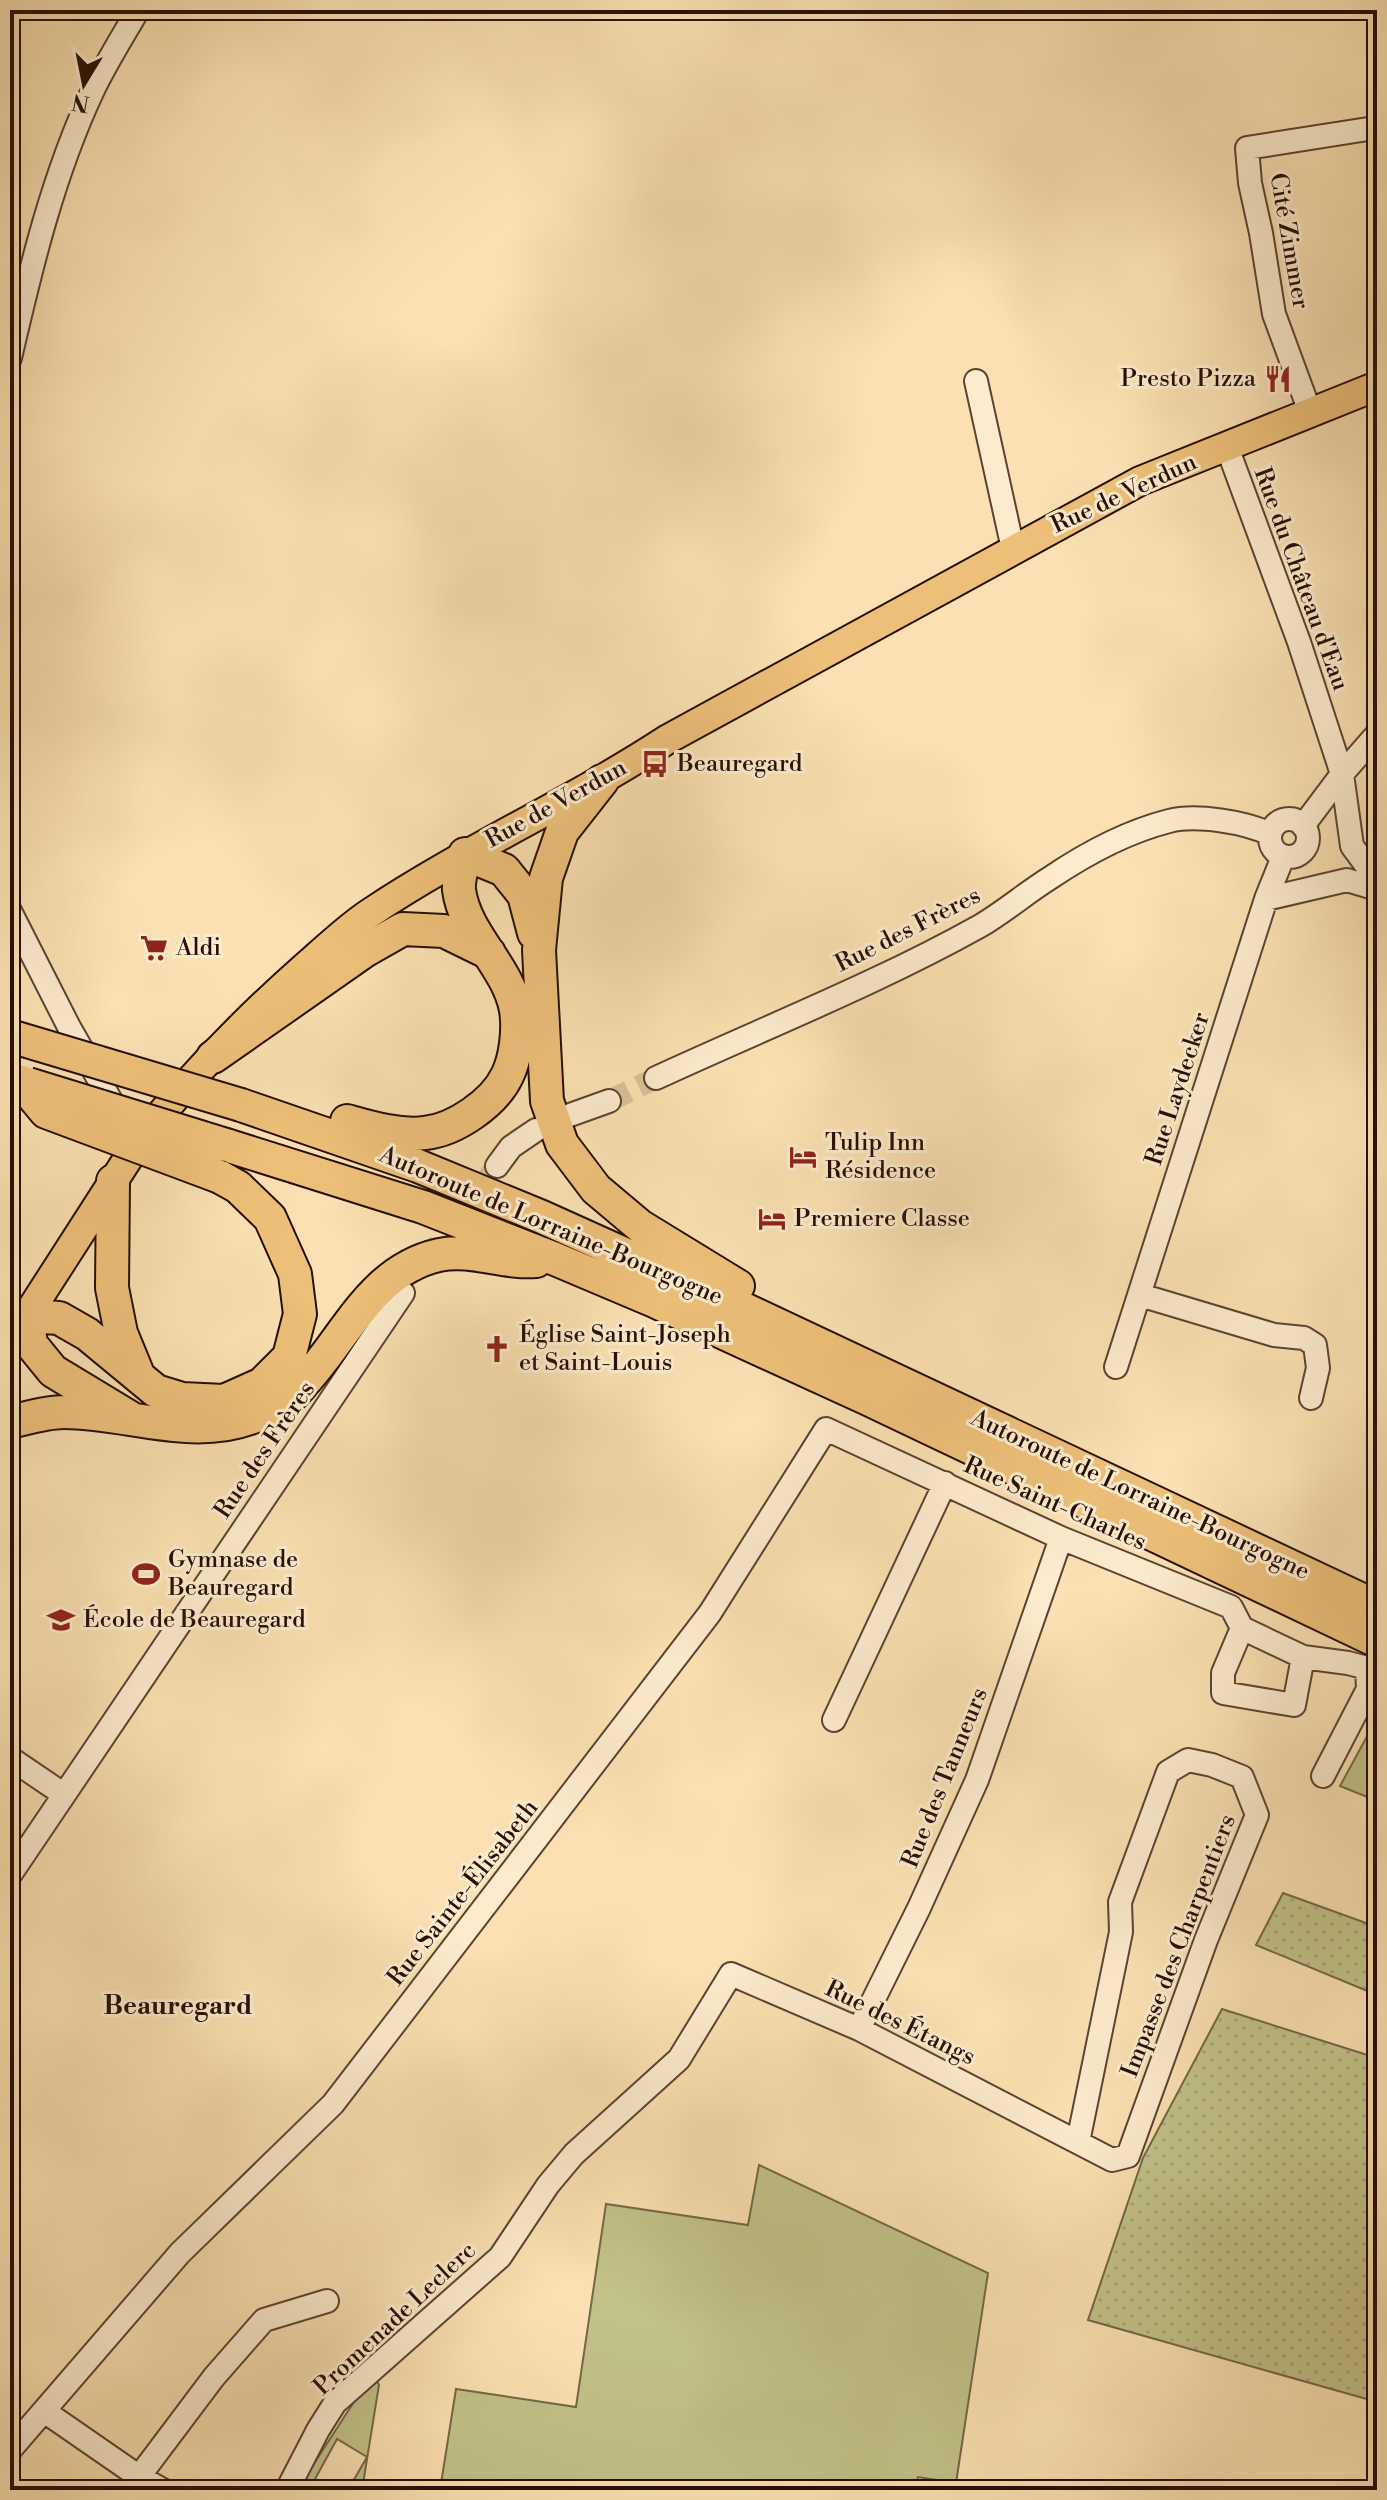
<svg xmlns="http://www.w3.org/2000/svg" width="1387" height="2500" viewBox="0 0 1387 2500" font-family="'Libre Bodoni',serif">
<defs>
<pattern id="garden-dots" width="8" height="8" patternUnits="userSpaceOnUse" patternTransform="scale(2)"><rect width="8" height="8" fill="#c2c189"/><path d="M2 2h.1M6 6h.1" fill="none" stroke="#a7a575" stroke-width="1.8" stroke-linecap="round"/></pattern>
</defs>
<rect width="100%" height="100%" fill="#fae0b2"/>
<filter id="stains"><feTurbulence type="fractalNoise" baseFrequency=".0025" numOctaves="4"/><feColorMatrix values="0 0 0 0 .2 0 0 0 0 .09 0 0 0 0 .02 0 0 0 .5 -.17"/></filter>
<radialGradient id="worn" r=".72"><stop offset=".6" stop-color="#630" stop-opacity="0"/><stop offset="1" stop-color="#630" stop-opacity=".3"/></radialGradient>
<!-- green -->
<path fill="#c2c189" stroke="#746848" stroke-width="2" d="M1377,1718V1801L1340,1786Z
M759,2165L988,2273L956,2483L918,2477L914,2490H440L456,2389L576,2407L606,2204L748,2225Z
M377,2381L379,2385L362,2490H348L367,2457L337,2439L309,2490H297L361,2391Z"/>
<!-- garden -->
<path fill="url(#garden-dots)" stroke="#746848" stroke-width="2" d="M1283,1893L1377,1927V1995L1256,1945Z
M1222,2009L1377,2058V2402L1088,2320L1143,2158Z"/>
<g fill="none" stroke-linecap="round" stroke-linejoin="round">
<!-- minor-tunnel -->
<path stroke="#dac198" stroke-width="22" stroke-dasharray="22 11" stroke-linecap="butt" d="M609,1101L656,1078
M426,1261L497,1166"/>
<!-- minor casing -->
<g stroke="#5b4331" stroke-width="26">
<path id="minor" d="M10,358C31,267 53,175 93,90C106,63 123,36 138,10
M976,381L1013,549
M1310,412L1274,314L1261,233L1250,183L1247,148L1368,129
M1227,447L1299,642L1342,774L1352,846L1377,880
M1270 838a19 19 0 1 1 38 0a19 19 0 1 1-38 0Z
M1303,826L1342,774L1377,734
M1266,899L1347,880L1377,889
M10,911L69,1027L119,1115
M656,1078C764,1028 876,984 980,926C1004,912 1026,893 1050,878C1087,853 1126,832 1169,821C1196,814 1245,822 1270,834
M570,1115L609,1101
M497,1166L511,1147L536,1130
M1140,1295L1274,1335L1304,1338L1315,1345L1318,1368L1311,1398
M1116,1367L1266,899L1283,857
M1303,1657L1348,1663L1367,1668L1368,1689L1323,1776
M834,1720L945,1483
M10,1758L63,1794
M10,1875L403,1293
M859,2029L919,1908L977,1780L1061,1538
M44,2411L138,2476L163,2490
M10,2450L180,2253L333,2104L710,1613L826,1429L1061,1538L1231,1607L1242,1628L1223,1673V1693L1294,1705L1303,1657L1242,1628
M129,2490L214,2377L264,2320L327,2301
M287,2490L318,2430L335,2403L500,2257L548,2185L574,2154L679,2059L731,1974L859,2029L1112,2160L1128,2156L1206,1940L1257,1815L1242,1777L1212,1765L1188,1760L1168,1772L1120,1902L1121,1932L1078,2142"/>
</g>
<!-- major casing -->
<g stroke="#260f06" stroke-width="32">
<path id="major" d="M10,1342L138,1143C187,1079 244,1021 305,967C326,949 346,929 370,913C466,849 572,802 668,739L1140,481L1377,386"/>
</g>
<!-- highway casing -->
<g stroke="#260f06" stroke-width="36">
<path id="highway" d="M602,781L562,832L546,878L539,950L547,1101L562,1144L596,1189L640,1226L738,1286
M213,1057L366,950L403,929L444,931L489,953
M241,1105L418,1166L542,1217L693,1285L1377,1607
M347,1121C372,1128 399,1136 425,1133C455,1130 494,1103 507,1076C516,1058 519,1030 516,1010C508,966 465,935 459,890C458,879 463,865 465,854L504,870L524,895L534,933
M226,1145L423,1207L555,1259L652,1300L868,1399L1377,1641
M113,1181L112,1288L121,1333L137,1372
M129,1417L53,1371L31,1344L27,1316L59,1318L87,1334L156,1391L182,1399L224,1401L262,1384L289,1357L300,1314L295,1274L270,1218L238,1187L220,1177
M10,1422C28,1418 46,1412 64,1412C126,1412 190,1440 250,1418C262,1414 279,1407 288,1399C294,1394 300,1387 305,1381C347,1335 372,1270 439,1255C471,1248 504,1264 536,1261"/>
</g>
<!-- minor -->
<use href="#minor" stroke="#fcebcd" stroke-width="22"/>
<!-- major -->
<use href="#major" stroke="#edc079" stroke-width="28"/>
<!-- highway -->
<use href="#highway" stroke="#edc079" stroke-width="32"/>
<!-- rail -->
<path stroke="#260f06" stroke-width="6" stroke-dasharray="14 14" stroke-linecap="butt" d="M10,12L11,10
M10,39L28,10"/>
<!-- highway-bridge casing -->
<g stroke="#260f06" stroke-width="36" stroke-linecap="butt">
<path id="highway-bridge" d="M10,1036L241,1105
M21,1082L46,1112L220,1177
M28,1084L226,1145"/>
</g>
<!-- highway-bridge -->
<use href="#highway-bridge" stroke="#edc079" stroke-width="32"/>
</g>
<!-- icons -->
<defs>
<g id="restaurant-bare" transform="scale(2.16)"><path d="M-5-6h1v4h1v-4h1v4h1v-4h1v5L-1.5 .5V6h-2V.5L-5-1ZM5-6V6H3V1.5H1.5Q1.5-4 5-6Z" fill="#8f2418" stroke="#fcebcd" stroke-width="2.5" paint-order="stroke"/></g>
<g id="bus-bare" transform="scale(2.16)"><path d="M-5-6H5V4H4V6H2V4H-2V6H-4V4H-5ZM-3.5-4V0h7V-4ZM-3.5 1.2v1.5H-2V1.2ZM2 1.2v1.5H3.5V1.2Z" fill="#8f2418" stroke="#fcebcd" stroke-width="2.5" paint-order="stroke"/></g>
<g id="supermarket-bare" transform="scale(2.16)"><path d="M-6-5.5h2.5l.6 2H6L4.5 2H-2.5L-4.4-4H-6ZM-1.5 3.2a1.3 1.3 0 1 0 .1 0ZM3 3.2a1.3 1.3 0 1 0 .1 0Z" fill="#8f2418" stroke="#fcebcd" stroke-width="2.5" paint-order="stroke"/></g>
<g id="hotel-bare" transform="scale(2.16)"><path d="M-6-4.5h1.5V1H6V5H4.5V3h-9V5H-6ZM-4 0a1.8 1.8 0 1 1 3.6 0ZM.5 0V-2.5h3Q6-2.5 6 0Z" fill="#8f2418" stroke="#fcebcd" stroke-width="2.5" paint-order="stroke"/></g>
<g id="church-bare" transform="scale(2.16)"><path d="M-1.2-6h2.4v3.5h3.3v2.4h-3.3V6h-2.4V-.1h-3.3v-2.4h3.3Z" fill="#8f2418" stroke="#fcebcd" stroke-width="2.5" paint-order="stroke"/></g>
<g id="stadium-bare" transform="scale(2.16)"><path d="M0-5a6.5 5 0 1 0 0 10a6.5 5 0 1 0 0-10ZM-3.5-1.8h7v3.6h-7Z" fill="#8f2418" stroke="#fcebcd" stroke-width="2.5" paint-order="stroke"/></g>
<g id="school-bare" transform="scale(2.16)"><path d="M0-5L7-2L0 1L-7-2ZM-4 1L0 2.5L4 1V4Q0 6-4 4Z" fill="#8f2418" stroke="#fcebcd" stroke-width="2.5" paint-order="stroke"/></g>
</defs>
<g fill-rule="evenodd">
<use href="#restaurant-bare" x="1278" y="379"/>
<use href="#bus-bare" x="655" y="764"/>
<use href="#supermarket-bare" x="154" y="948"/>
<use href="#hotel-bare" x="803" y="1157"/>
<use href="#hotel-bare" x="772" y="1219"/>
<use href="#church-bare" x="497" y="1349"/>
<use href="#stadium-bare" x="146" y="1574"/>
<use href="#school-bare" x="61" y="1620"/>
</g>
<g text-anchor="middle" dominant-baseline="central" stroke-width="6" stroke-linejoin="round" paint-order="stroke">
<!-- street labels -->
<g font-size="24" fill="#260f06" stroke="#fcebcd">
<text transform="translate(1289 241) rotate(80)">Cité Zimmer</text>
<text transform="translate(1124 494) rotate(-25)">Rue de Verdun</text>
<text transform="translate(1301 579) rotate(70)">Rue du Château d'Eau</text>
<text transform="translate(556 804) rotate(-29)">Rue de Verdun</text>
<text transform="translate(908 930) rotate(-27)">Rue des Frères</text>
<text transform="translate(1178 1089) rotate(-72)">Rue Laydecker</text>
<text transform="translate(551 1226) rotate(23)">Autoroute de Lorraine-Bourgogne</text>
<text transform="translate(265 1450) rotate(-56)">Rue des Frères</text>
<text transform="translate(1140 1495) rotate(25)">Autoroute de Lorraine-Bourgogne</text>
<text transform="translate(1055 1504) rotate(24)">Rue Saint-Charles</text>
<text transform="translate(945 1778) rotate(-68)">Rue des Tanneurs</text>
<text transform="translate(463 1893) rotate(-52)">Rue Sainte-Élisabeth</text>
<text transform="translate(1179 1946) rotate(-69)">Impasse des Charpentiers</text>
<text transform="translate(900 2023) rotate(26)">Rue des Étangs</text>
<text transform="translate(395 2319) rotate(-43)">Promenade Leclerc</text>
</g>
<!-- poi labels -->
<g font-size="24" fill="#260f06" stroke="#fcebcd" text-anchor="start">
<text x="1256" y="379" text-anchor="end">Presto Pizza</text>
<text x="677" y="764">Beauregard</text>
<text x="176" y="948">Aldi</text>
<text x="825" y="1143">Tulip Inn<tspan x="825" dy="28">Résidence</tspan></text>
<text x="794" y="1219">Premiere Classe</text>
<text x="519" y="1335">Église Saint-Joseph<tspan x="519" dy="28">et Saint-Louis</tspan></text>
<text x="168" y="1560">Gymnase de<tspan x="168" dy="28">Beauregard</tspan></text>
<text x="83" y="1620">École de Beauregard</text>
</g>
<!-- neighbourhood labels -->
<g font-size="26" font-weight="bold" fill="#260f06" stroke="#fcebcd">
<text x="178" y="2006">Beauregard</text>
</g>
</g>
<!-- margin -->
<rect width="1387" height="2500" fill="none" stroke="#fae0b2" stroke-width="40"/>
<rect x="12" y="12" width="1363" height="2476" fill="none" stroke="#260f06" stroke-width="4"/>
<rect x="20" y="20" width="1347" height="2460" fill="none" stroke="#260f06" stroke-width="2"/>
<!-- north arrow -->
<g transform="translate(84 84) rotate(190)" stroke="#fcebcd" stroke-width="6" paint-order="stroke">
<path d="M0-6L14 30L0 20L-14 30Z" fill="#260f06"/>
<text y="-12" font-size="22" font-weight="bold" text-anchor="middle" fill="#260f06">N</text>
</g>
<rect width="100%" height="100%" filter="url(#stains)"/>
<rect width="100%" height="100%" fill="url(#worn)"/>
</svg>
